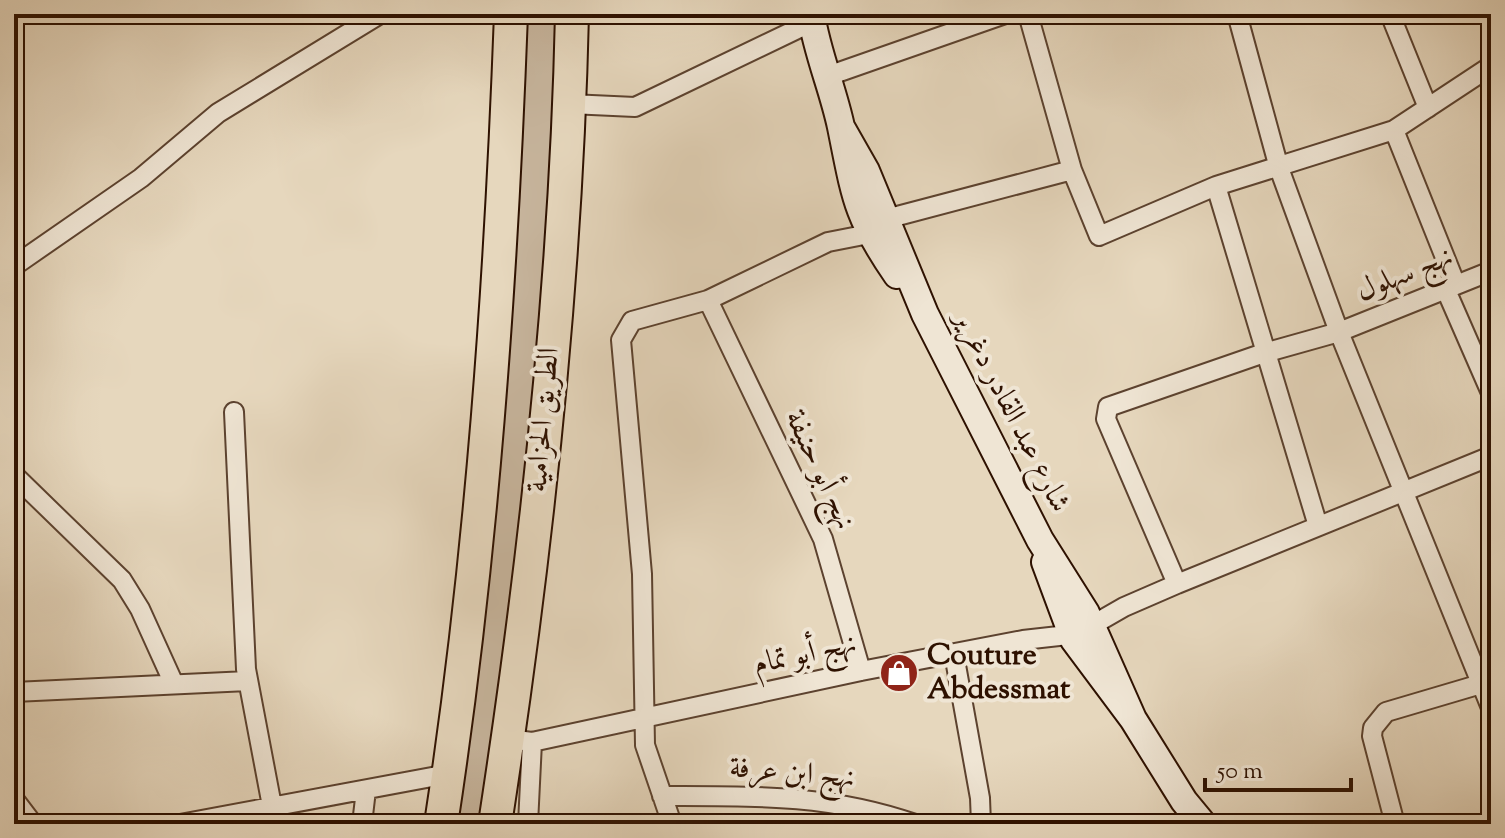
<svg xmlns="http://www.w3.org/2000/svg" width="1505" height="838" viewBox="0 0 1505 838" font-family="'Sorts Mill Goudy',Amiri,serif">
<rect width="100%" height="100%" fill="#e6d7bd"/>
<filter id="stains"><feTurbulence type="fractalNoise" baseFrequency=".0025" numOctaves="4"/><feColorMatrix values="0 0 0 0 .2 0 0 0 0 .09 0 0 0 0 .02 0 0 0 .5 -.17"/></filter>
<radialGradient id="worn" r=".72"><stop offset=".6" stop-color="#630" stop-opacity="0"/><stop offset="1" stop-color="#630" stop-opacity=".3"/></radialGradient>
<!-- green -->
<path fill="#c7b59d" stroke="#7a634e" stroke-width="2" d="M522,14H558L548,216L524,500L481,824H454L493,500L518,216Z"/>
<g fill="none" stroke-linecap="round" stroke-linejoin="round">
<!-- minor casing -->
<g stroke="#5c422f" stroke-width="22">
<path id="minor" d="M1028,14L1072,170L1099,236L1216,186
M1237,14L1279,168L1339,332L1491,708
M1390,14L1428,108
M825,77L1005,14
M570,104L635,107L812,22
M1394,130L1456,285
M14,266L141,178L218,113L380,14
M1446,290L1491,393
M708,300L823,539L861,671
M234,412L246,669L272,806
M14,475L122,580L140,609L174,684
M1318,526L1216,186L1394,130L1491,66
M1177,584L1106,419L1108,407L1264,353L1339,332L1491,271
M954,654L980,798L981,824
M14,692L248,681
M508,739L532,742L861,671L1023,640L1077,634L1124,607L1177,584L1491,456
M662,796C752,796 829,794 915,824
M14,799L33,824
M180,824L448,774
M362,824L366,790
M528,824L532,742
M672,824L645,745L642,574L621,340L632,321L708,300L828,242L869,234L886,219L1072,170
M1395,824L1372,736L1373,728L1386,712L1491,681"/>
</g>
<!-- secondary casing -->
<g stroke="#2e1100" stroke-width="30">
<path id="secondary" d="M811,14C817,53 833,89 841,127C855,196 856,216 897,275
M841,127L866,171L925,314L1040,540L1086,613L1133,719
M1045,562L1074,640L1133,719L1184,801L1203,824"/>
</g>
<!-- trunk casing -->
<g stroke="#2e1100" stroke-width="36">
<path id="trunk" d="M441,824C482,556 501,284 511,14
M495,824C536,557 566,285 572,14"/>
</g>
<!-- minor -->
<use href="#minor" stroke="#efe5d4" stroke-width="18"/>
<!-- secondary -->
<use href="#secondary" stroke="#efe5d4" stroke-width="26"/>
<!-- trunk -->
<use href="#trunk" stroke="#e6d7bd" stroke-width="32"/>
</g>
<!-- icons -->
<defs>
<g id="shop-disc" transform="scale(2)"><circle r="9.5" fill="#8f2418" stroke="#efe5d4"/><path d="M-5-2.5h2.3a2.7 3.5 0 0 1 5.4 0H5L5.5 6h-11ZM-1.5-2.5h3a1.5 2.3 0 0 0-3 0Z" fill="#fff"/></g>
</defs>
<g fill-rule="evenodd">
<use href="#shop-disc" x="899" y="673"/>
</g>
<g text-anchor="middle" dominant-baseline="central" stroke-width="8" stroke-linejoin="round" paint-order="stroke">
<!-- street labels -->
<g font-size="30" fill="#2e1100" stroke="#efe5d4">
<text transform="translate(1405 275) rotate(-22)">نهج سهلول</text>
<text transform="translate(1011 412) rotate(63)">شارع عبد القادر دغرير</text>
<text transform="translate(544 420) rotate(-85)">الطريق الحزامية</text>
<text transform="translate(819 470) rotate(65)">نهج أبو حنيفة</text>
<text transform="translate(805 655) rotate(-12)">نهج أبو تمام</text>
<text transform="translate(792 774) rotate(5)">نهج ابن عرفة</text>
</g>
<!-- poi labels -->
<g font-size="30" font-weight="bold" fill="#2e1100" stroke="#efe5d4" text-anchor="start">
<text x="927" y="656">Couture<tspan x="927" dy="34">Abdessmat</tspan></text>
</g>
</g>
<!-- margin -->
<rect width="1505" height="838" fill="none" stroke="#e6d7bd" stroke-width="48"/>
<rect x="16" y="16" width="1473" height="806" fill="none" stroke="#2e1100" stroke-width="4"/>
<rect x="24" y="24" width="1457" height="790" fill="none" stroke="#2e1100" stroke-width="2"/>
<!-- scale -->
<path d="M1205 778v12h146v-12" fill="none" stroke="#2e1100" stroke-width="4"/>
<text x="1217" y="778" font-size="24" fill="#2e1100" stroke="#efe5d4" stroke-width="6" paint-order="stroke">50 m</text>
<rect width="100%" height="100%" filter="url(#stains)"/>
<rect width="100%" height="100%" fill="url(#worn)"/>
</svg>
